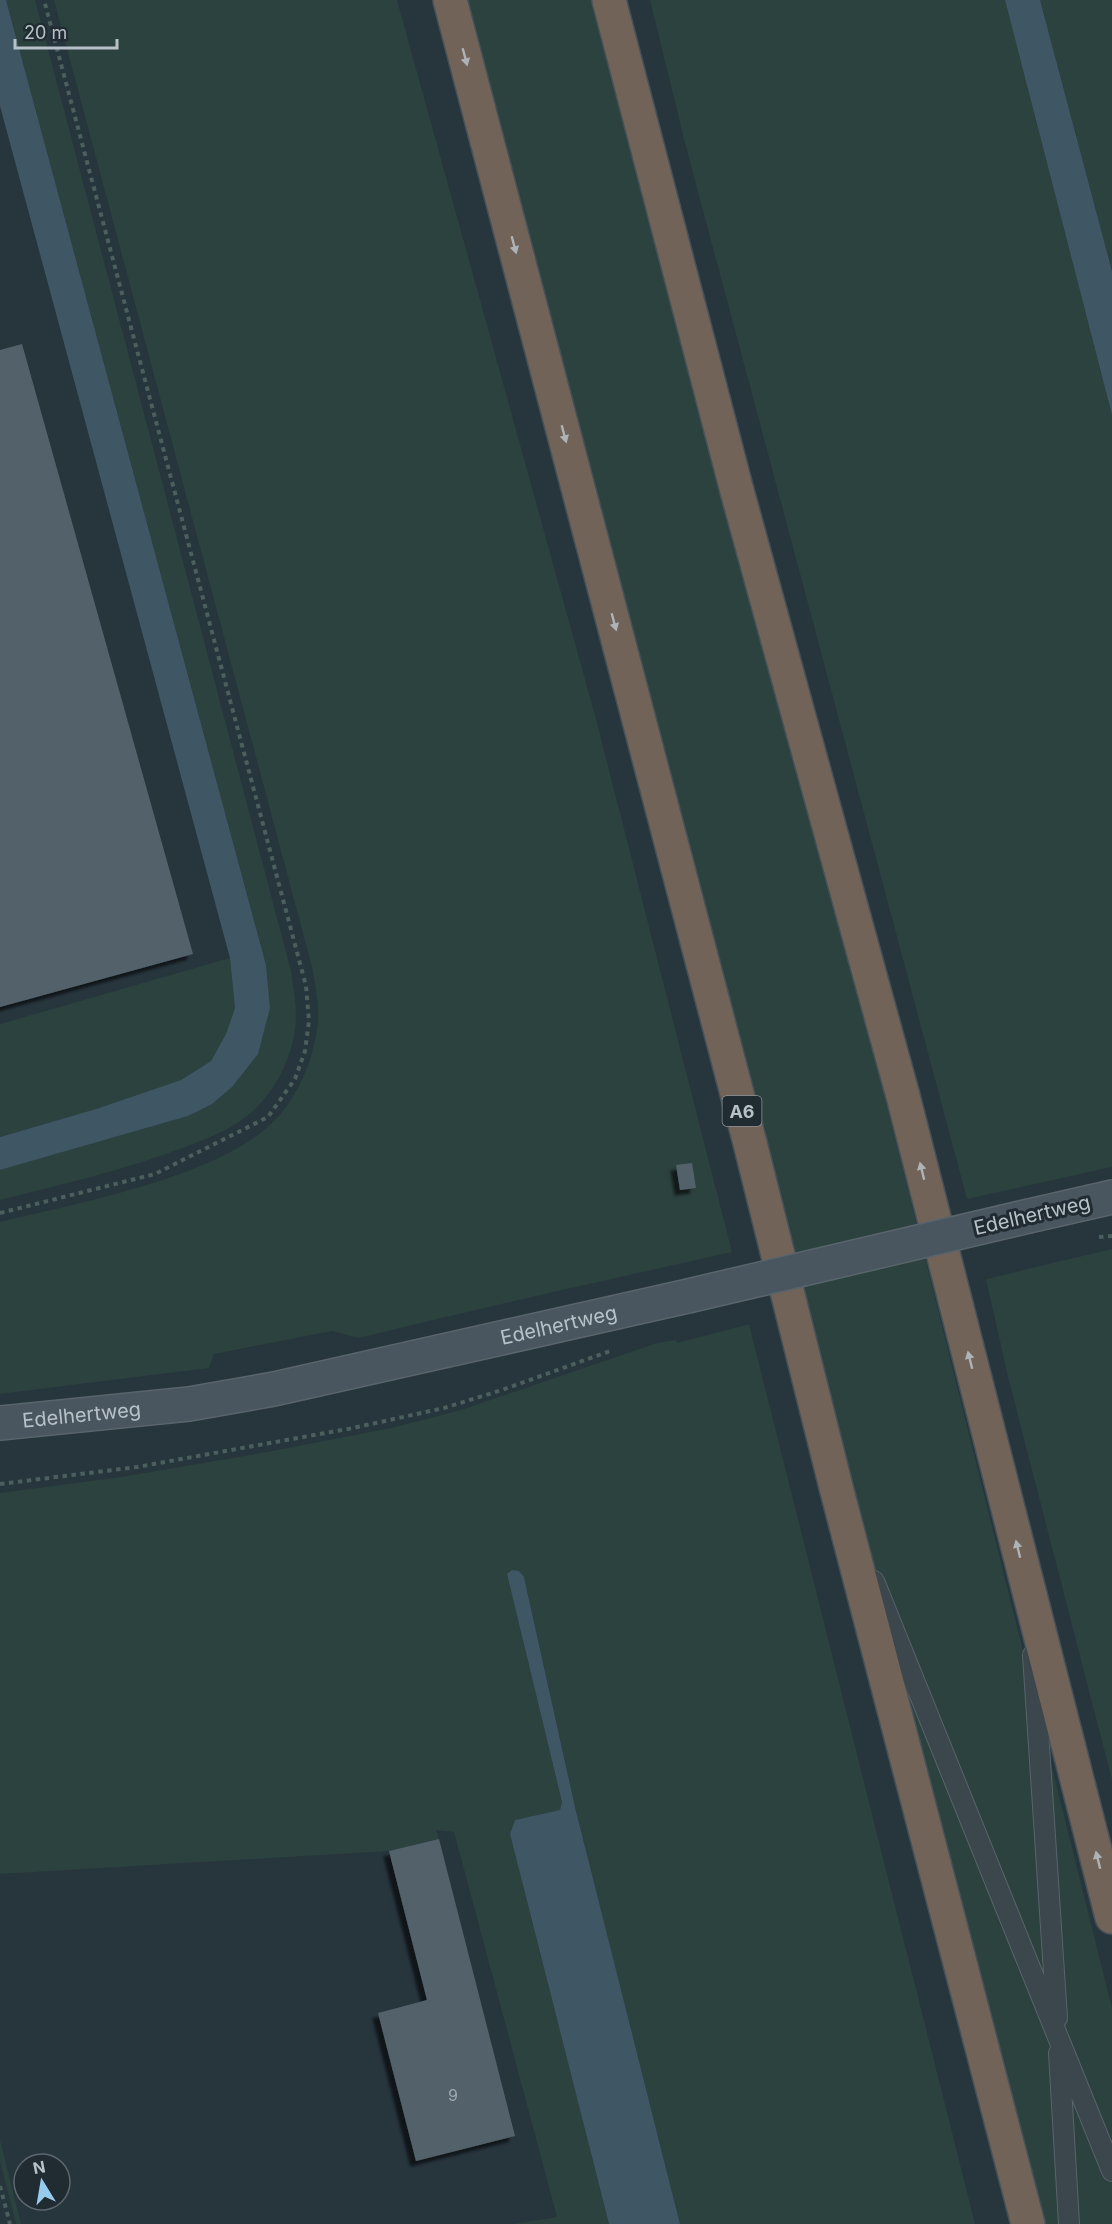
<svg xmlns="http://www.w3.org/2000/svg" width="1112" height="2224" viewBox="0 0 1112 2224" font-family="Inter,sans-serif">
<defs>
<filter id="shadow"><feDropShadow dx="-5.5" dy="5.5" stdDeviation="1.5" flood-color="#0009"/></filter>
</defs>
<rect width="100%" height="100%" fill="#27353d"/>
<!-- green -->
<path fill="#2c423e" d="M6,0H35L291,971C293,986 296,1001 296,1016C296,1048 279,1086 257,1107C238,1127 210,1138 185,1147C125,1170 62,1184 0,1200V1170L188,1116L266,965Z
M54,0H397L596,719L732,1252L527,1298L358,1338L332,1331L214,1354L209,1368L0,1394V1222C77,1203 215,1178 272,1123C298,1098 315,1057 318,1021C319,1003 315,984 312,967Z
M462,0H600L864,1013L1112,2008V2224H1041Z
M650,0H1005L1112,415V1167L967,1199L685,143Z
M1040,0H1112V271Z
M230,958L235,1008L226,1034L211,1061L181,1080L96,1109L0,1137V1024Z
M1112,1249V1780L1008,1377L986,1279Z
M749,1324L975,2224H680L575,1807L524,1577L507,1574L562,1802L560,1810L515,1820L510,1834L609,2224H513L557,2217L454,1832L436,1830L439,1839L389,1851L0,1874V1493L121,1477L267,1452L391,1428L461,1410L657,1343L676,1340L677,1343Z
M0,2140L21,2224H16L0,2161Z"/>
<!-- water -->
<path fill="#3f5664" d="M0,0H6L266,965L270,1008L258,1054L232,1087L212,1104L188,1116L0,1170V1137L96,1109L181,1080L211,1061L226,1034L235,1008L230,958L0,106Z
M1005,0H1040L1112,271V415Z
M512,1570L519,1571L524,1577L575,1807L680,2224H609L510,1834L515,1820L560,1810L562,1802L507,1574Z"/>
<!-- building -->
<path fill="#53626a" filter="url(#shadow)" d="M22,344L193,954L0,1007V350Z
M692,1163L696,1188L680,1190L676,1165Z
M439,1839L515,2136L416,2161L378,2013L427,2000L389,1851Z"/>
<g fill="none" stroke-linecap="round" stroke-linejoin="round">
<!-- lane casing -->
<g stroke="#59646b" stroke-width="22">
<path id="lane" d="M874,1581L1112,2171
M1033,1655L1057,2018
M1059,2053L1069,2224"/>
</g>
<!-- secondary casing -->
<g stroke="#59646b" stroke-width="36">
<g id="secondary">
<path d="M1029,1216L1112,1197"/>
<path id="s1" d="M0,1423L189,1404L274,1389L688,1296"/>
</g>
</g>
<!-- highway casing -->
<g stroke="#465158" stroke-width="36">
<path id="highway" d="M450,0L750,1143L836,1487L1028,2224
M609,0L737,491L903,1096L1112,1917"/>
</g>
<!-- path -->
<path stroke="#4b5f5c" stroke-width="4" stroke-dasharray="4.5 4.5" stroke-linecap="butt" d="M0,1213L155,1174L268,1117L295,1079L305,1051L309,1021L306,986L44,0
M1099,1237L1112,1236
M0,1484L137,1467L353,1428L444,1408L502,1390L610,1351
M0,2186L10,2224"/>
<!-- lane -->
<use href="#lane" stroke="#3b464d" stroke-width="20"/>
<!-- secondary -->
<use href="#secondary" stroke="#495660" stroke-width="33"/>
<!-- highway -->
<use href="#highway" stroke="#726359" stroke-width="33"/>
<!-- secondary-bridge casing -->
<g stroke="#59646b" stroke-width="36" stroke-linecap="butt">
<path id="secondary-bridge" d="M688,1296L1029,1216"/>
</g>
<!-- secondary-bridge -->
<use href="#secondary-bridge" stroke="#495660" stroke-width="33"/>
</g>
<!-- one-way arrows -->
<defs><path id="oneway-solid" d="M-6-.8H1V-3.2L6.5 0L1 3.2V.8H-6Z" transform="scale(1.5)"/></defs>
<g fill="#adb3b7">
<use href="#oneway-solid" transform="translate(465 57) rotate(75)"/>
<use href="#oneway-solid" transform="translate(514 245) rotate(75)"/>
<use href="#oneway-solid" transform="translate(564 434) rotate(75)"/>
<use href="#oneway-solid" transform="translate(614 622) rotate(75)"/>
<use href="#oneway-solid" transform="translate(922 1171) rotate(-104)"/>
<use href="#oneway-solid" transform="translate(970 1360) rotate(-104)"/>
<use href="#oneway-solid" transform="translate(1018 1549) rotate(-104)"/>
<use href="#oneway-solid" transform="translate(1098 1860) rotate(-104)"/>
</g>
<g text-anchor="middle" dominant-baseline="central" stroke-width="6" stroke-linejoin="round" paint-order="stroke">
<!-- number labels -->
<g font-size="16" fill="#9ea9b0">
<text x="453" y="2095">9</text>
</g>
<!-- shield labels -->
<rect fill="#202b32" stroke="#8a949b" stroke-width="1.5" x="722.5" y="1096" width="39" height="30" rx="4.5"/>
<g font-size="18" font-weight="bold" fill="#b7c1c8">
<text x="742" y="1111">A6</text>
</g>
<!-- street labels -->
<g font-size="20" fill="#b7c1c8" stroke="#202b32">
<text transform="translate(1032 1215) rotate(-13)">Edelhertweg</text>
<text stroke="none"><textPath href="#s1" startOffset="568">Edelhertweg</textPath></text>
<text stroke="none"><textPath href="#s1" startOffset="82">Edelhertweg</textPath></text>
</g>
</g>
<!-- north arrow -->
<g transform="translate(42 2182) rotate(349)"><circle r="28" fill="#202b32" stroke="#5c676e" stroke-width="1.5"/>
<path d="M0-4.5L10 22L0 15L-10 22Z" fill="#96cbee"/>
<text y="-9" font-size="16" font-weight="bold" text-anchor="middle" fill="#b7c1c8">N</text>
</g>
<!-- scale -->
<path d="M15 39v9h102v-9" fill="none" stroke="#b7c1c8" stroke-width="3"/>
<text x="24" y="39" font-size="18" fill="#b7c1c8" stroke="#202b32" stroke-width="4.5" paint-order="stroke">20 m</text>
</svg>
